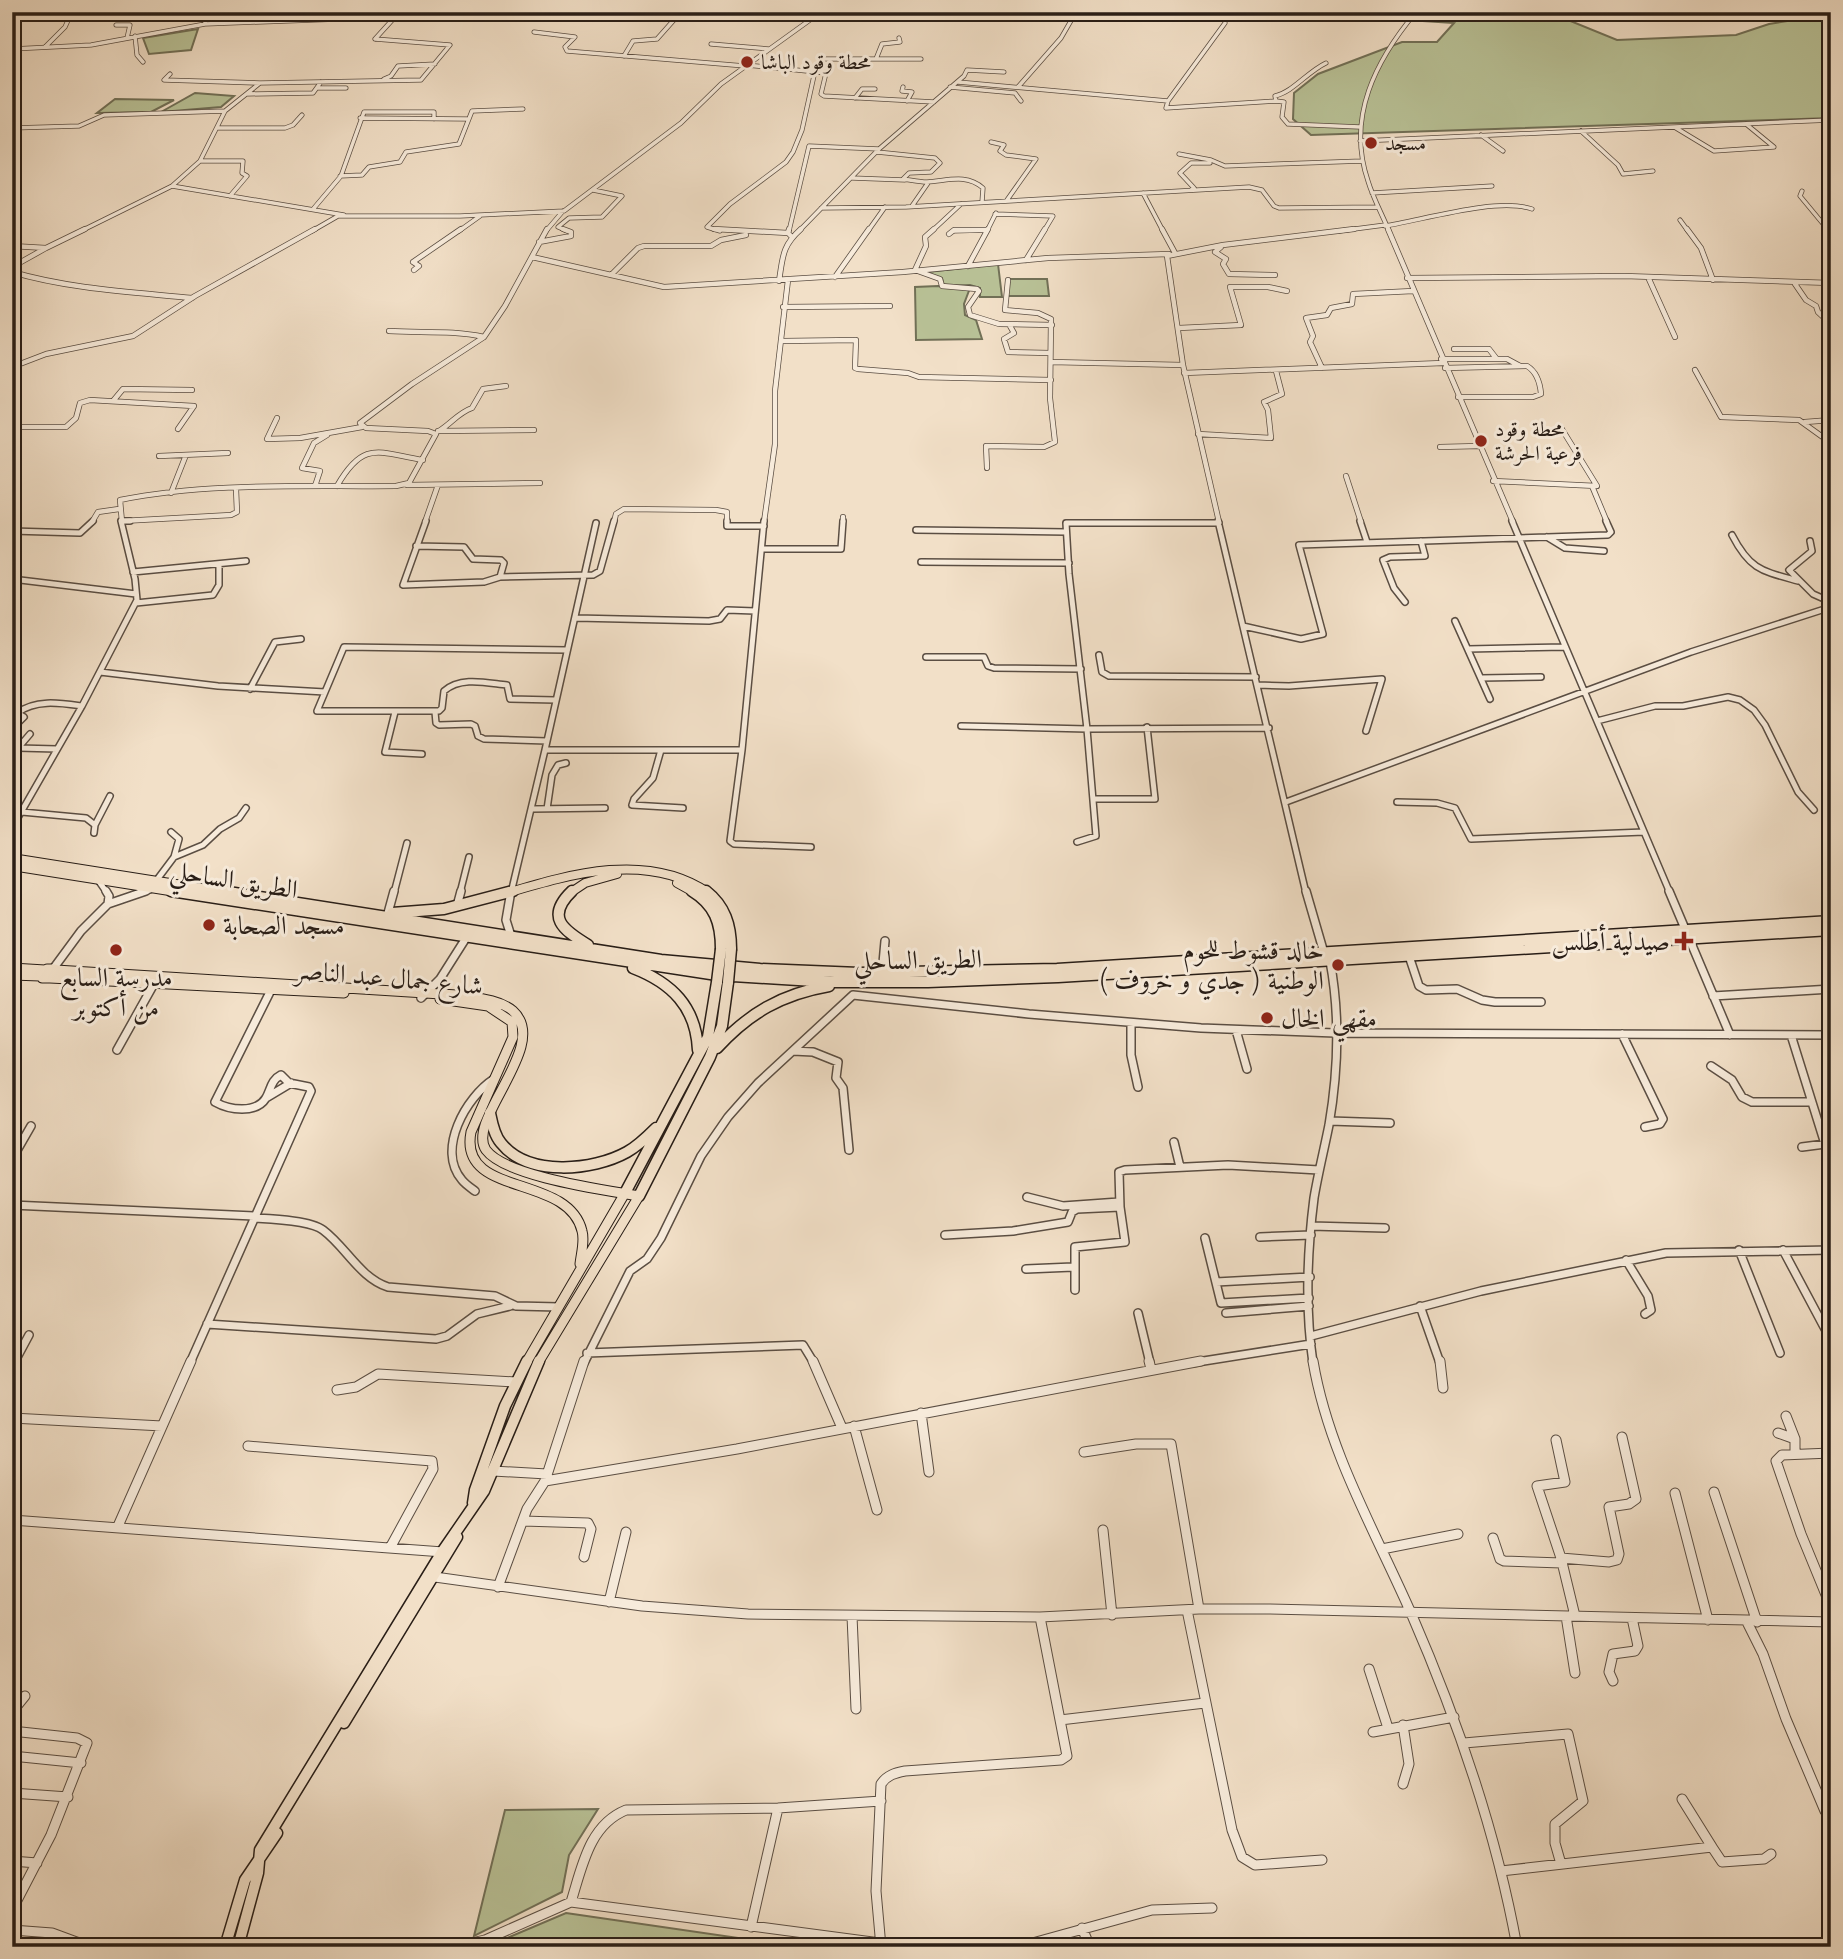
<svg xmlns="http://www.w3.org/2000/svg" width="1843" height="1959" viewBox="0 0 1843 1959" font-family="Cardo,Amiri,serif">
<rect width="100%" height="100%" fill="#f2e0c8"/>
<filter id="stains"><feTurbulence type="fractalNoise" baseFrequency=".00286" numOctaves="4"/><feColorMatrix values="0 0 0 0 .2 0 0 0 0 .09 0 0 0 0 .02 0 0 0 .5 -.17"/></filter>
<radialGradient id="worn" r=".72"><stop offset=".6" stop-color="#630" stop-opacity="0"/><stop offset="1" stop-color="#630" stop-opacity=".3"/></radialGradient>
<!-- green -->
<path fill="#b9c297" stroke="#717057" stroke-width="2" d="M1428,12H1561L1563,18L1617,40L1736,35L1769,24L1831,14V118L1311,135L1293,119L1294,93L1318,74L1402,42H1437L1454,23L1424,21Z
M198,29L191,50L149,54L143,38Z
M195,93L234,96L221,107L161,112Z
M115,99L174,100L151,112L97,113Z
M998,264L1002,297H980V288L970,285L944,286L942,278L919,273Z
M1009,279H1047L1049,296H1006Z
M938,286L970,288L964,304L965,315L976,320L982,339L916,340L915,287Z
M598,1809L569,1855L562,1892L474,1936L505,1810Z
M566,1913L801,1947H486Z"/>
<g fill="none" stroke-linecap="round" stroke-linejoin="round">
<!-- minor-far4 casing -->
<g stroke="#5b4e43" stroke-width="5">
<path id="minor-far4" d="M858,12L855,17L894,19
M12,13L130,12
M589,14L591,12
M12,20H18
M205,24V14L211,12
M116,25H130L127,38
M534,32L575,37L565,47L567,51L745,66
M135,36L137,55L143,62
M711,44L769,49
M45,47L65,27L70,16L65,15
M12,49L91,45L205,24L395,17L375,39
M624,56L633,41L657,39L681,12
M876,59L882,44L900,42L899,38
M746,65L826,73L821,94L824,96L934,102
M811,71L823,59H921
M170,74L164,80L260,83
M384,79L391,76L398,66L435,64
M958,82L1168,101L1166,108L1276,101L1275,96C1293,92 1307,72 1326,63
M903,87L902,91L912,92L907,101
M950,87L1015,93L1021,101
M1018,87L1061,38L1076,12
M318,88H346
M247,94L313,93L321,82
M855,98L862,89H875
M1168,101L1225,23
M1276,101L1284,102L1282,117L1288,124L1360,127
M360,118L467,119
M12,128L79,126L104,115L225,111
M217,128H285L293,125L302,115
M1676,128L1714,151L1774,147L1746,124
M1581,131L1618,165L1623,174L1653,171
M1481,135L1503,151
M1360,141L1831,120
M991,142L1004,145L1000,151L1006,155L1036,159L1007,200
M877,152L935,158L940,163L931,172L909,173L903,179C911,180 919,182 927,182C947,181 966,173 983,188L982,202
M1179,154L1211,160L1225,166L1362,161
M200,161H243L242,173L247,176L230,196
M340,176L362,175L369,167L400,162L406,152L459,144L472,111L523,109
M852,178L905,180
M1191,190L1194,188L1180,173L1191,163H1210
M1802,191L1800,196L1829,231
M1143,193L1163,231
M1372,193L1492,186
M912,206L928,183
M314,208L341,176L364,112H434V119
M821,208L906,207L1249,187L1262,190L1274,206L1279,208L1378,207
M995,214L1053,216L1044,231
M344,215L172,186L200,161L225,111L260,83L421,80L450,45L375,39
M1680,220L1688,231
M1385,226C1423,220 1497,197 1532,209
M81,231L172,186
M312,231L338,216H460L564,211L681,123L721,84L821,12
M459,231L480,216
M546,231L563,211
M567,231L558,227L569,218L602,217L622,196L593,190
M720,231L707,227L730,204L786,162L793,152L802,130L815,71
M789,231L809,146L879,149
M799,231L879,149L964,76L967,70L1004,72
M868,231L885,207
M932,231L961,204
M953,231L987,230
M987,231L996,213
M1339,231L1385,225
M1389,231C1382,214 1373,198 1368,181C1346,117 1376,60 1416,12"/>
</g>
<!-- minor-far3 casing -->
<g stroke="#5b4e43" stroke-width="6">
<path id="minor-far3" d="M714,229L788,233L791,236
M934,229L925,237L926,246L915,270L940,279L942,286L977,289L979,291L968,307L970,315L999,324L1052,325
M1162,229L1175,253
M1388,229L1513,522
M1687,229L1701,248L1713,280
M1828,229L1831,233
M788,233L789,229
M949,234L954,230H987
M539,242L571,236V232L563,229
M12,246L46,248L12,267
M1221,247L1215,252L1226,259L1223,264L1229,274L1275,275
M46,248L85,229
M532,257L664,287L903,272L1048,258L1169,254
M1026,260L1045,229
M968,266L988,229
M414,270L419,266L413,262L461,229
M12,272C70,289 132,292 192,298
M611,275L638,248L644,246H711L721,240L746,235
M835,277L869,229
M1648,277L1675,337
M1407,278L1624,276L1831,283
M779,281C783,256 782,246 801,229
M1795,284L1806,300L1816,306L1818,312L1831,324
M783,307L890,306
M1010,326L1014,333L1004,339L1008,352L1050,353
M1179,328L1241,325L1230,287H1268L1287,291
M389,331C421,333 453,330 484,337
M783,341L856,340L855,368L858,369L908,373L919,377L1051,380
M1454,349H1489L1496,358
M1441,359H1507L1520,366
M1051,362L1183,365
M12,367L46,354L133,336L195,296L315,229
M1322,368L1310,342L1313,336L1306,318L1327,315L1331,308L1352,304L1353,294L1413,291
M1445,368L1527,366C1537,372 1540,382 1541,394L1533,397H1458
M1695,370L1721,417L1799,420L1831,443
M1184,373L1443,363
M113,401L123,389L192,390
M277,418L267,439L300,438L362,427
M1805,422L1831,420
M12,427H66L76,418L80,403L90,400L194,406L178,429
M438,431L534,430
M439,431C452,423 458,413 472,408L483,389L506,386
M1198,434L1271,438L1268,410L1264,402L1282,394L1276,371
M1440,447L1479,446
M159,456L228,453
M987,468L986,446L1044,447L1055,442L1050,398L1051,319L1038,313L1005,310L1008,280
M1346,476L1361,522
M1493,481L1597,486L1560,426
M407,485L540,483
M315,486L320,471L302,468L314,443L327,435
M337,486C364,439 379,453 423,460
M1592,486L1607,522
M171,493L186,455
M122,521L231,515L237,512L236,489
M92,522L98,512L119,509
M122,522L120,500C208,482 306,487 396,486L409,483L436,434L428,431L366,428L360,423L412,384L484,337L505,306L547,229
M425,522L438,485
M614,522L616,514L624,509L716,510L727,512V522
M764,522L775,444V391L788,280
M843,522V517
M1219,522L1183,365L1167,256L1223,245L1354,229"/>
</g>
<!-- minor-far2 casing -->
<g stroke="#5b4e43" stroke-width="8">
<path id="minor-far2" d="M122,521H130
M426,521L403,585L484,582L500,577L593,575L600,571L614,521
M727,521V526H764
M764,521L742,750L730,841L734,844L811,847
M1218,521L1306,893
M1360,521L1367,542
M1512,521L1670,893
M916,530L1066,532
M12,531L80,533L93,521
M1732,535C1750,570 1762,571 1798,581
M1547,537L1565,548L1604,551
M1810,541L1812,551L1789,570L1813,594L1831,602
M416,546L464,547L473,559L501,560L504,563L500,577
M762,549H841L843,521
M921,562L1069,563
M133,572L246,561
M12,579L136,594
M1405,602L1394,588L1383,560L1390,557L1425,556L1421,541
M136,603L213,595L219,585V564
M576,618L709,621L720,619L727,610L755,611
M1455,621L1490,699
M1243,626L1301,639L1323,634L1299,545L1608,535L1611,532L1606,521
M1468,649L1565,647
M1099,655L1102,672L1109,676L1256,677
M926,657H984L988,666L994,668L1081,669
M100,672L218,686L325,692
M1481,678L1541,677
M1258,685L1289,686L1382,679L1366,731
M250,689L275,642L301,639
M555,700L510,699L507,685C487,683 461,676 444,691L442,708L439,711H317L344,647L567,650
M395,712L385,752L422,754
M435,712L436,723L439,725L471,724L475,726L478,736L484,739L547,741
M1597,721L1655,706H1683L1728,697L1740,700L1754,710L1765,725L1798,792L1814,810
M961,726L1087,729L1069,574L1066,523H1219
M12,729L24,717L17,713C36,699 60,703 82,706
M30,734L18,748L57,749
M545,750L596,523
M661,750L653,778L634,799L632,805L683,808
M1093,799H1155L1147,727
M1286,802L1691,652L1831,607
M1397,802L1437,803L1455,808L1471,839L1644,832
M532,809L605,808
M547,809L552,775L558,765L566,763
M22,812L86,818L95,825L94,833
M95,825L110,796
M12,828L82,706L137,600L135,579L121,521
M171,832L179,839L174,857
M1077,842L1096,836L1087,729L1269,728
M98,880L107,893
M156,881L174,857L203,845L220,829L239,818L246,808
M139,893L150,890
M394,893L407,843
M460,893L469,857
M511,893L545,750H742"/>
</g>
<!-- minor-far1 casing -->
<g stroke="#5b4e43" stroke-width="10">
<path id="minor-far1" d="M106,891L109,896L108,904L146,891
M1306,891L1324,953
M1669,891L1730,1035
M457,906L461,891
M388,913L394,891
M511,936L506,920L511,891
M1409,956L1419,986L1426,990L1457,989L1482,1000L1495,1002H1541
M53,969L81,931L108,904
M882,974L885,941
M1713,996L1831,989
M421,998L440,979L466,938
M1131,1023V1055L1138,1087
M1236,1030L1247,1069
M1622,1034L1663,1119L1660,1124L1645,1127
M1791,1035L1825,1144L1802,1147
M1824,1035L1831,1049
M117,1050L155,982
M793,1051L813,1052L838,1062L836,1078L843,1088L849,1150
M1711,1066L1732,1080L1742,1097L1752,1102H1811
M266,1098L291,1083
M1330,1121L1390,1123
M1174,1142L1180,1167
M12,1159L31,1126
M475,1191C471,1188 465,1184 462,1180C436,1150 466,1097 494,1079
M1027,1197L1063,1206L1119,1202
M12,1205L254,1216
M253,1218C270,1219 310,1220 323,1230C346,1247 360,1278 388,1287L495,1296L516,1306L559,1307
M1311,1226L1385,1228
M945,1235L1013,1231L1068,1222L1072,1212L1077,1209L1120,1207L1119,1172L1125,1170L1228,1165L1319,1170
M1260,1237L1311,1235
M1205,1238L1221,1303L1309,1298
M1739,1250L1780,1353
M1783,1250L1831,1340
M1626,1260L1648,1296L1651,1310L1645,1314
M1026,1269L1073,1267
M1216,1282L1310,1277
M1075,1290V1247L1125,1242L1120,1207
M1420,1306L1440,1363
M1138,1313L1150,1363
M1226,1313L1309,1306
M207,1324L436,1339L447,1336L477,1314L510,1306
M1311,1336L1481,1291L1666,1253L1831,1250
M587,1353L803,1345L814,1363
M14,1363L29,1335
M190,1363L311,1091L309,1087L289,1083L281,1075C271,1080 271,1089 266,1098C256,1114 229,1110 215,1102L271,990
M584,1363L630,1271L647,1259L661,1238L701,1156L728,1117L758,1083L853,995L1029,1014L1201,1028L1335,1033L1831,1035
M1191,1363L1311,1344
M1313,1363C1305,1309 1307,1253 1314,1198C1318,1174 1324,1150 1329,1125C1338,1072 1340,1014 1330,961"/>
</g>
<!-- minor casing -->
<g stroke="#5b4e43" stroke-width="11">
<path id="minor" d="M584,1361L545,1481L737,1449L1201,1361
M813,1361L842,1428
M1149,1361L1151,1369
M1313,1361C1328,1451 1375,1531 1411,1613C1458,1721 1496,1831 1517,1947
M1440,1361L1443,1388
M12,1367L15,1361
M337,1390L356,1387L378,1374L516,1382
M921,1413L929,1472
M1786,1416L1795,1439
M12,1418L162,1426
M854,1426L877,1510
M1778,1433L1795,1439V1454
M1556,1440L1565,1482L1537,1486L1561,1558
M248,1446L432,1461L433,1469L390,1548
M1084,1452L1136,1444H1171L1199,1609
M1831,1453L1782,1455L1776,1461L1801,1534L1831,1607
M493,1471L547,1474
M1714,1492L1757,1622
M1675,1493L1708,1620
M12,1520L443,1552
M523,1521L588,1523L591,1529L584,1557
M118,1526L191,1361
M1103,1530L1112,1615
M1493,1538L1500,1559L1504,1561L1562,1563
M1382,1549L1458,1534
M435,1577L642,1606L748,1614L1040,1617L1199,1609H1267L1831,1622
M498,1587L527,1509L545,1481
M609,1602L626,1532
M1187,1610L1232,1830L1242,1857L1255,1865L1322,1860
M852,1616L856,1709
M1566,1616L1575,1673
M1575,1616L1561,1558L1609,1562L1617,1560L1619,1554L1609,1507L1629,1504L1636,1499L1622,1437
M1747,1622L1763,1654L1786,1719L1825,1811
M1369,1669L1388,1728
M1613,1681L1609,1672L1613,1654L1635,1651L1638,1646L1632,1618
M12,1712L25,1696
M1060,1720L1205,1703
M1403,1725L1409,1764L1403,1784
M12,1731L77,1738L87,1743L51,1835L12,1910
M1373,1732L1454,1717
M1464,1743L1568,1734L1583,1801L1555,1824V1843L1561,1864
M12,1756L81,1763
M12,1793L68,1797
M1682,1799L1712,1847
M12,1861L37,1863
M1501,1871L1712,1847L1722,1862L1764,1859L1771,1854
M571,1902C582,1867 589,1825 626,1810L778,1808L881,1801
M751,1927L778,1808
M1082,1928L1090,1947
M12,1930L52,1933L90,1947
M454,1947L485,1940L571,1902L880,1943
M881,1947L876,1891L881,1784C887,1775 895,1773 905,1771L1061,1760L1067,1756L1040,1617
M1018,1947L1152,1910L1212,1908"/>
</g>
<!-- major-far1 casing -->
<g stroke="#291e17" stroke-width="11">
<path id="major-far1" d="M12,968L45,970
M47,969H55L57,973L50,978H42L40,974Z
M56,970L457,995C475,998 499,999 513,1011C551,1045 465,1120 486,1150C506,1177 606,1190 639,1196L538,1363
M12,975L40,976
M50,978L344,993
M440,999L488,1006L512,1022L513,1037L471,1132C458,1198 568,1173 582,1231C585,1241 581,1254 580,1264
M526,1363L625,1193"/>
</g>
<!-- major casing -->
<g stroke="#291e17" stroke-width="13">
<path id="major" d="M473,1503L475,1490L505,1406L527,1361
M344,1723L457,1537
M225,1947L245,1880L277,1833
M238,1947L258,1873L260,1850L442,1552L484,1491L539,1361"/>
</g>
<!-- highway-far1 casing -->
<g stroke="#291e17" stroke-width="10">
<path id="highway-far1" d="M12,858L233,893
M12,866L182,893
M677,883L695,893
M507,893C571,874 648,851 709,893
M570,893L585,883L617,874"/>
</g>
<!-- highway casing -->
<g stroke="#291e17" stroke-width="13">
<path id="highway" d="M171,891L717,975L830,982H928L1058,977L1831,930
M222,891L661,960L760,969L859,973L1057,969L1831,921
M572,891C545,917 563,930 588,945
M692,891C715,905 721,923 721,949
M706,891C725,906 731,925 731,949
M392,913L444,909L513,891
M633,968C672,983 696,1007 698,1050
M717,1048C749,1013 782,994 829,986
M490,1113C492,1123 494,1135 501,1143C528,1177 593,1171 627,1152C638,1146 647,1137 656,1128
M625,1193L708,1037L717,982
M639,1196L710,1057L722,1026L728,982"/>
</g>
<!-- minor-far4 -->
<use href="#minor-far4" stroke="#f7ebdb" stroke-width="3.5"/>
<!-- minor-far3 -->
<use href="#minor-far3" stroke="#f7ebdb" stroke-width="4.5"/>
<!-- minor-far2 -->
<use href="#minor-far2" stroke="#f7ebdb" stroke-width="5"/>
<!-- minor-far1 -->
<use href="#minor-far1" stroke="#f7ebdb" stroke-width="7"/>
<!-- minor -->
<use href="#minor" stroke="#f7ebdb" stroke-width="9"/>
<!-- major-far1 -->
<use href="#major-far1" stroke="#f2e0c8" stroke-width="9"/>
<!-- major -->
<use href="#major" stroke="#f2e0c8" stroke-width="10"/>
<!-- highway-far1 -->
<use href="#highway-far1" stroke="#f2e0c8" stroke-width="8"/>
<!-- highway -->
<use href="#highway" stroke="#f2e0c8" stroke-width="10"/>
<!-- highway-bridge casing -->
<g stroke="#291e17" stroke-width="13" stroke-linecap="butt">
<path id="highway-bridge" d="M717,982L721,949
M728,982L731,949"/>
</g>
<!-- highway-bridge -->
<use href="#highway-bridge" stroke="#f2e0c8" stroke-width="10"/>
</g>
<!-- markers -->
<g fill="#8f2418" stroke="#f7ebdb" stroke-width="2.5">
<circle cx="747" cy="62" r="7"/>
<circle cx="1371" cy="143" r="7"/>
<circle cx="1481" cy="441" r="7"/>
<circle cx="209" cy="925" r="7"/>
<path d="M1680.5 930.5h7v7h7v7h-7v7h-7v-7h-7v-7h7z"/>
<circle cx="116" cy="950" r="7"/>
<circle cx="1338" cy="965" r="7"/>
<circle cx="1267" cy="1018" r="7"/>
</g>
<g text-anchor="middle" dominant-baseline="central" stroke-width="6" stroke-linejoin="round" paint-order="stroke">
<!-- far-poi labels -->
<g font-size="21" fill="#291e17" stroke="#f7ebdb" text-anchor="start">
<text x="761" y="62">محطة وقود الباشا</text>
<text x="1385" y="143">مسجد</text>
<text x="1495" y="429">محطة وقود<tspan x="1495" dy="24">فرعية الحرشة</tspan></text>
</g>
<!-- street labels -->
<g font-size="26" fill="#291e17" stroke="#f7ebdb">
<text transform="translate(234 880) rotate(9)">الطريق الساحلي</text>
<text transform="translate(918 960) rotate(-1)">الطريق الساحلي</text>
<text transform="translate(389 978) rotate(5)">شارع جمال عبد الناصر</text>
</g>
<!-- poi labels -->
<g font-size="26" fill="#291e17" stroke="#f7ebdb" text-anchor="start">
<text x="223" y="925">مسجد الصحابة</text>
<text x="1670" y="941" text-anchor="end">صيدلية أطلس</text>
<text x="1324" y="950" text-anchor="end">خالد قشوط للحوم<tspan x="1324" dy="30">الوطنية ( جدي و خروف )</tspan></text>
<text x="116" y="977" text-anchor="middle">مدرسة السابع<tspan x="116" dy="30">من أكتوبر</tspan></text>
<text x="1281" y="1018">مقهي الخال</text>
</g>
</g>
<!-- margin -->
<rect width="1843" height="1959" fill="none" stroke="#f2e0c8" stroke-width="42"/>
<rect x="14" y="14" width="1815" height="1931" fill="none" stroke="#291e17" stroke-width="3.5"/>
<rect x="21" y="21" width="1801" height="1917" fill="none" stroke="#291e17" stroke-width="2"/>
<rect width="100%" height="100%" filter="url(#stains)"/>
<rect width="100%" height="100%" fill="url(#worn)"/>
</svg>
